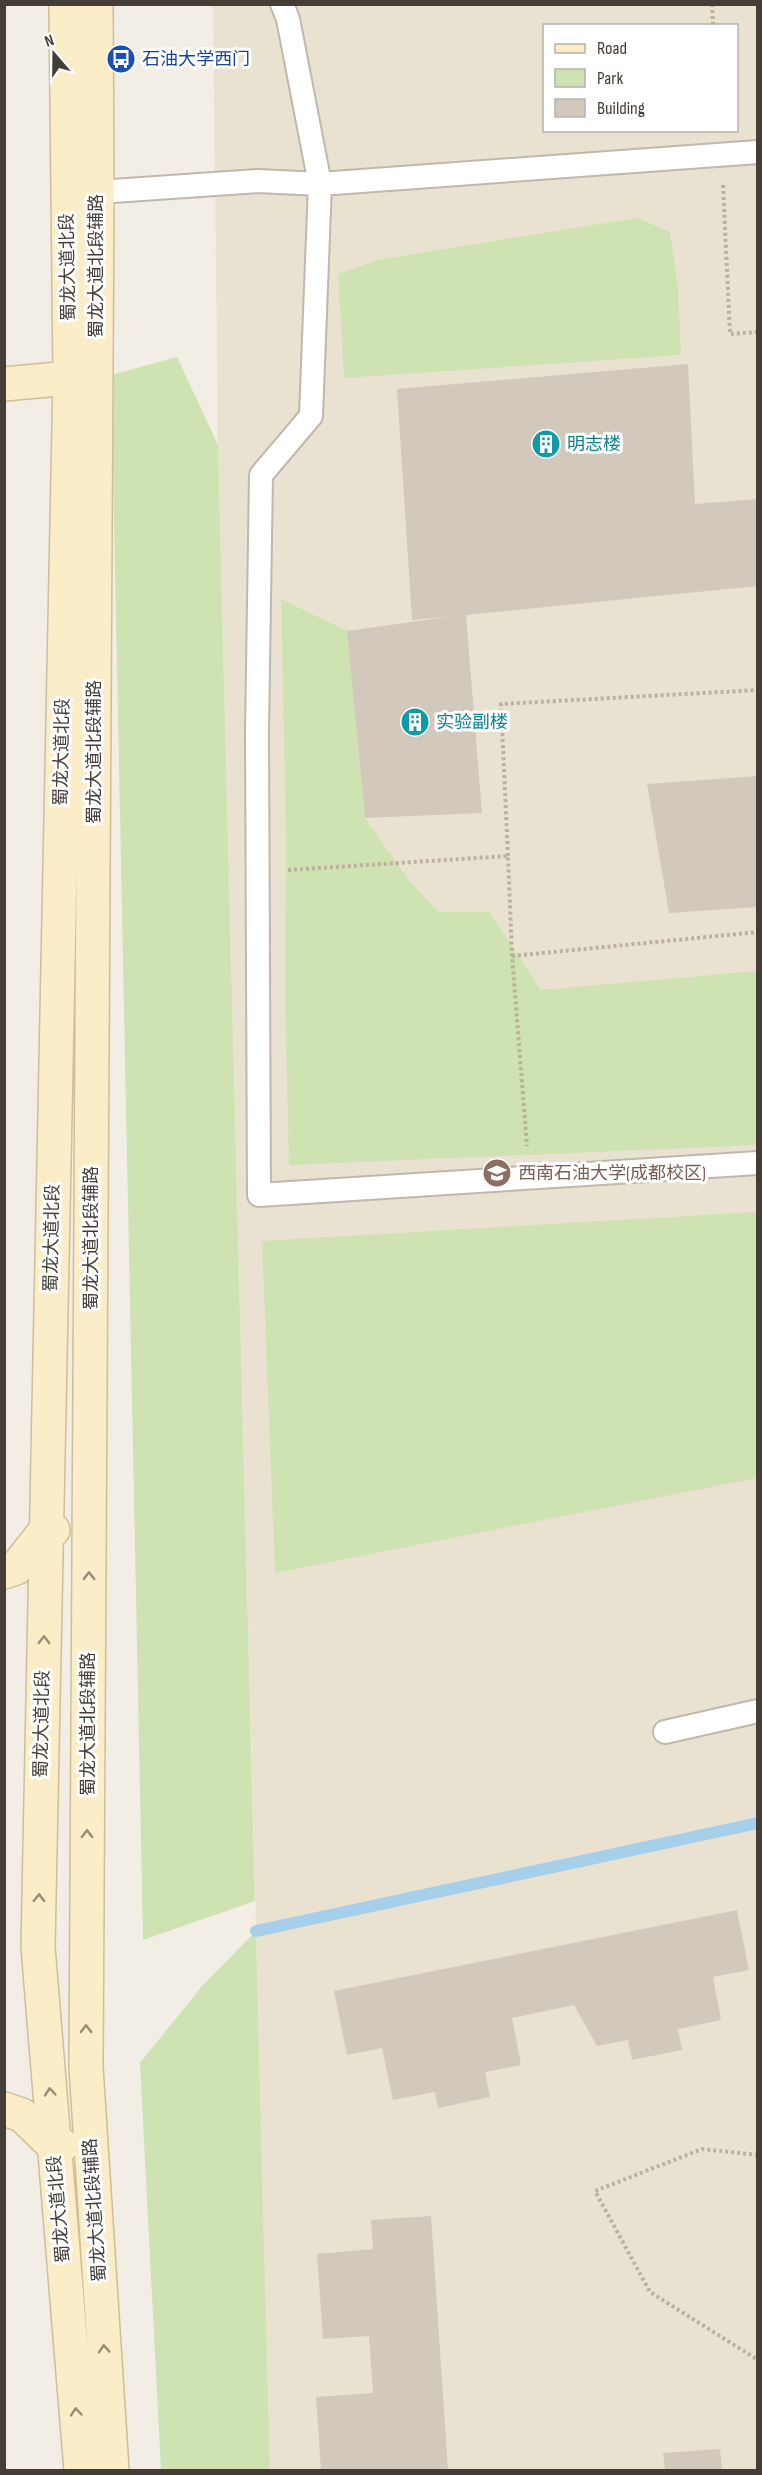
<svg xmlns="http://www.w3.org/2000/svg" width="762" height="2475" viewBox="0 0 762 2475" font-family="'Sofia Sans Condensed','Noto Sans SC',sans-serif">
<rect width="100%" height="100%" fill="#f2eee6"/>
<!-- education -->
<path fill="#eae2d1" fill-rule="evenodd" d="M213,5H757V2470H270L218,445ZM544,26H736V130H544Z"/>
<!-- green -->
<path fill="#cee3b1" d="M637,218L670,232L678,288L681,355L344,378L338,274L377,260Z
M177,357L218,445L255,1901L143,1940L111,375Z
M281,599L347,631L365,818L408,879L438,912H489L541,990L757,971V1145L289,1165L285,999L286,840Z
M757,1212V1478L275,1573L262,1241Z
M256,1931L270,2470H161L140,2063L203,1985Z"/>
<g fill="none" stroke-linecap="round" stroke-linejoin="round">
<!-- stream -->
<path stroke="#a6d0ea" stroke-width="12" d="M256,1931L758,1823"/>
</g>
<!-- building -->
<path fill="#d2c9bc" d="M688,364L695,504L758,499V586L466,615L482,813L365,818L347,631L447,617L412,620L397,389Z
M758,776V907L669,913L647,784Z
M737,1910L749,1970L713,1977L721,2020L678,2029L682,2050L632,2060L628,2040L597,2046L574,2005L512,2018L521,2065L485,2072L490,2097L438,2108L435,2092L393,2100L382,2048L347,2055L334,1991Z
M431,2216L448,2470H321L316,2397L373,2393L369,2336L323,2339L317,2254L373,2249L371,2220Z
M720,2449L722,2470H665L663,2453Z"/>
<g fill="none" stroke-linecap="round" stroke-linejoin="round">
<!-- lane casing -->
<g stroke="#bfb8ac" stroke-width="26">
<path id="lane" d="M282,4L288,19L320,184L311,416L261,475L257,732L259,1195L758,1163
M84,193L258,181L320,184L758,152
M665,1732L758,1711"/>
</g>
<!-- secondary casing -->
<g stroke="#cebf98" stroke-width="36">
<path id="secondary" d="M66,4L70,378L38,1947L81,2470
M96,4L97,192L86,2067L112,2470
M4,384L70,378
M4,1572L16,1568L46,1530H53
M4,2109L22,2115L54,2146L62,2145"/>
</g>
<!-- path -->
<path stroke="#bdb09c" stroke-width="4" stroke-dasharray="3 3" stroke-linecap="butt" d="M712,4L713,26
M723,185L730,334L758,332
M508,856L501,704L758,690
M288,870L508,856L512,956L527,1146
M512,956L758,932
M758,2155L702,2149L595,2191L650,2292L758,2360"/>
<!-- lane -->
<use href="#lane" stroke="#fff" stroke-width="22"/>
<!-- secondary -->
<use href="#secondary" stroke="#faedc7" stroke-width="33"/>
</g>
<!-- one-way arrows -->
<defs><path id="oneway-chevron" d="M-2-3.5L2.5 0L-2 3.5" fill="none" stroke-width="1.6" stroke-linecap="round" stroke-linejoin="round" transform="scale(1.5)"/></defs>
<g stroke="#968d77">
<use href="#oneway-chevron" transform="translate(89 1576) rotate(-90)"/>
<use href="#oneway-chevron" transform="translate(44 1640) rotate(-89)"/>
<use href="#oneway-chevron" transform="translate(87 1834) rotate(-90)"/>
<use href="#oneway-chevron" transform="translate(39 1898) rotate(-89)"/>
<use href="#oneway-chevron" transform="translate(86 2029) rotate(-90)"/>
<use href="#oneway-chevron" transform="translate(50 2092) rotate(-95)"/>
<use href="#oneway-chevron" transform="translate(104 2349) rotate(-94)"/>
<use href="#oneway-chevron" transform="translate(76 2412) rotate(-95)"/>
</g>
<!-- icons -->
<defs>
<g id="bus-disc" transform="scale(1.5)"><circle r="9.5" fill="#1a4fb4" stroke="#fff"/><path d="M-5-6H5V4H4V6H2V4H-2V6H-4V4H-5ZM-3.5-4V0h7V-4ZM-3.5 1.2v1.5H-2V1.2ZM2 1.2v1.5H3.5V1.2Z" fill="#fff"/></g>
<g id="building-disc" transform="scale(1.5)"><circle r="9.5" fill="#0f9aa8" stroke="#fff"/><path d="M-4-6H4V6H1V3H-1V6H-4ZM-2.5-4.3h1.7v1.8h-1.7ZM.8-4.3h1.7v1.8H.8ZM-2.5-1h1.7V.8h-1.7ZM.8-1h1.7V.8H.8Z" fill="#fff"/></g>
<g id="university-disc" transform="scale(1.5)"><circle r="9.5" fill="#8d6e63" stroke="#fff"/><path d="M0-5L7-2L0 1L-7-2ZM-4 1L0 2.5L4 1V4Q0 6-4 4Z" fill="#fff"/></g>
</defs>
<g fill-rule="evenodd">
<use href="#bus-disc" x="121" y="59"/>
<use href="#building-disc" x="546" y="444"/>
<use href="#building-disc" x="415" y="722"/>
<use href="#university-disc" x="497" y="1173"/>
</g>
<g text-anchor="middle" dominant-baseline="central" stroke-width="6" stroke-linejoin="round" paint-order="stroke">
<!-- transit labels -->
<g font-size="18" fill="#164399" stroke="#fff" text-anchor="start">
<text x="142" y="59">石油大学西门</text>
</g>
<!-- street labels -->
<g font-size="18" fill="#443e36" stroke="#fff">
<text transform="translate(96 266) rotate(-90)">蜀龙大道北段辅路</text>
<text transform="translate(68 267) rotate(-91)">蜀龙大道北段</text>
<text transform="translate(62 752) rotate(-89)">蜀龙大道北段</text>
<text transform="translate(94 752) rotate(-90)">蜀龙大道北段辅路</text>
<text transform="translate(52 1238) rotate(-89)">蜀龙大道北段</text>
<text transform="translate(91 1238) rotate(-90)">蜀龙大道北段辅路</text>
<text transform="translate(42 1724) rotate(-89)">蜀龙大道北段</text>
<text transform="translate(88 1724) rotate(-90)">蜀龙大道北段辅路</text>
<text transform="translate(59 2209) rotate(-95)">蜀龙大道北段</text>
<text transform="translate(95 2210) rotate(-94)">蜀龙大道北段辅路</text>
</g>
<!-- culture labels -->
<g font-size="18" fill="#0d838f" stroke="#fff" text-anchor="start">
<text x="567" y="444">明志楼</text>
<text x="436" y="722">实验副楼</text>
</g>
<!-- education labels -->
<g font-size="18" fill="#785e54" stroke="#fff" text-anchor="start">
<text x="518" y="1173">西南石油大学(成都校区)</text>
</g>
</g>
<!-- border -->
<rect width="762" height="2475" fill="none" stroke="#443e36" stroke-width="12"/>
<!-- legend -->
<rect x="543" y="24" width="195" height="108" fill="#ffffff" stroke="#b4b2af" stroke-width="1.5"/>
<rect x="555" y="44" width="30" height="9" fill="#faedc7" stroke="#b4b2af" stroke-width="1.5"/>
<text x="597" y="54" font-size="18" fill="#443e36">Road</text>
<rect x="555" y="69" width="30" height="18" fill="#cee3b1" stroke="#b4b2af" stroke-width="1.5"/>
<text x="597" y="84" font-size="18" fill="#443e36">Park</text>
<rect x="555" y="99" width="30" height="18" fill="#d2c9bc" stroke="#b4b2af" stroke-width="1.5"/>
<text x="597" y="114" font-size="18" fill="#443e36">Building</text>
<!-- north arrow -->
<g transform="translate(54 54) rotate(340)" stroke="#ffffff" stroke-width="4.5" paint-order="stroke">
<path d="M0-4.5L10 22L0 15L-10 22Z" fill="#443e36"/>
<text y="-9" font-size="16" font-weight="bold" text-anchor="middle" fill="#443e36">N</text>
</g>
</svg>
